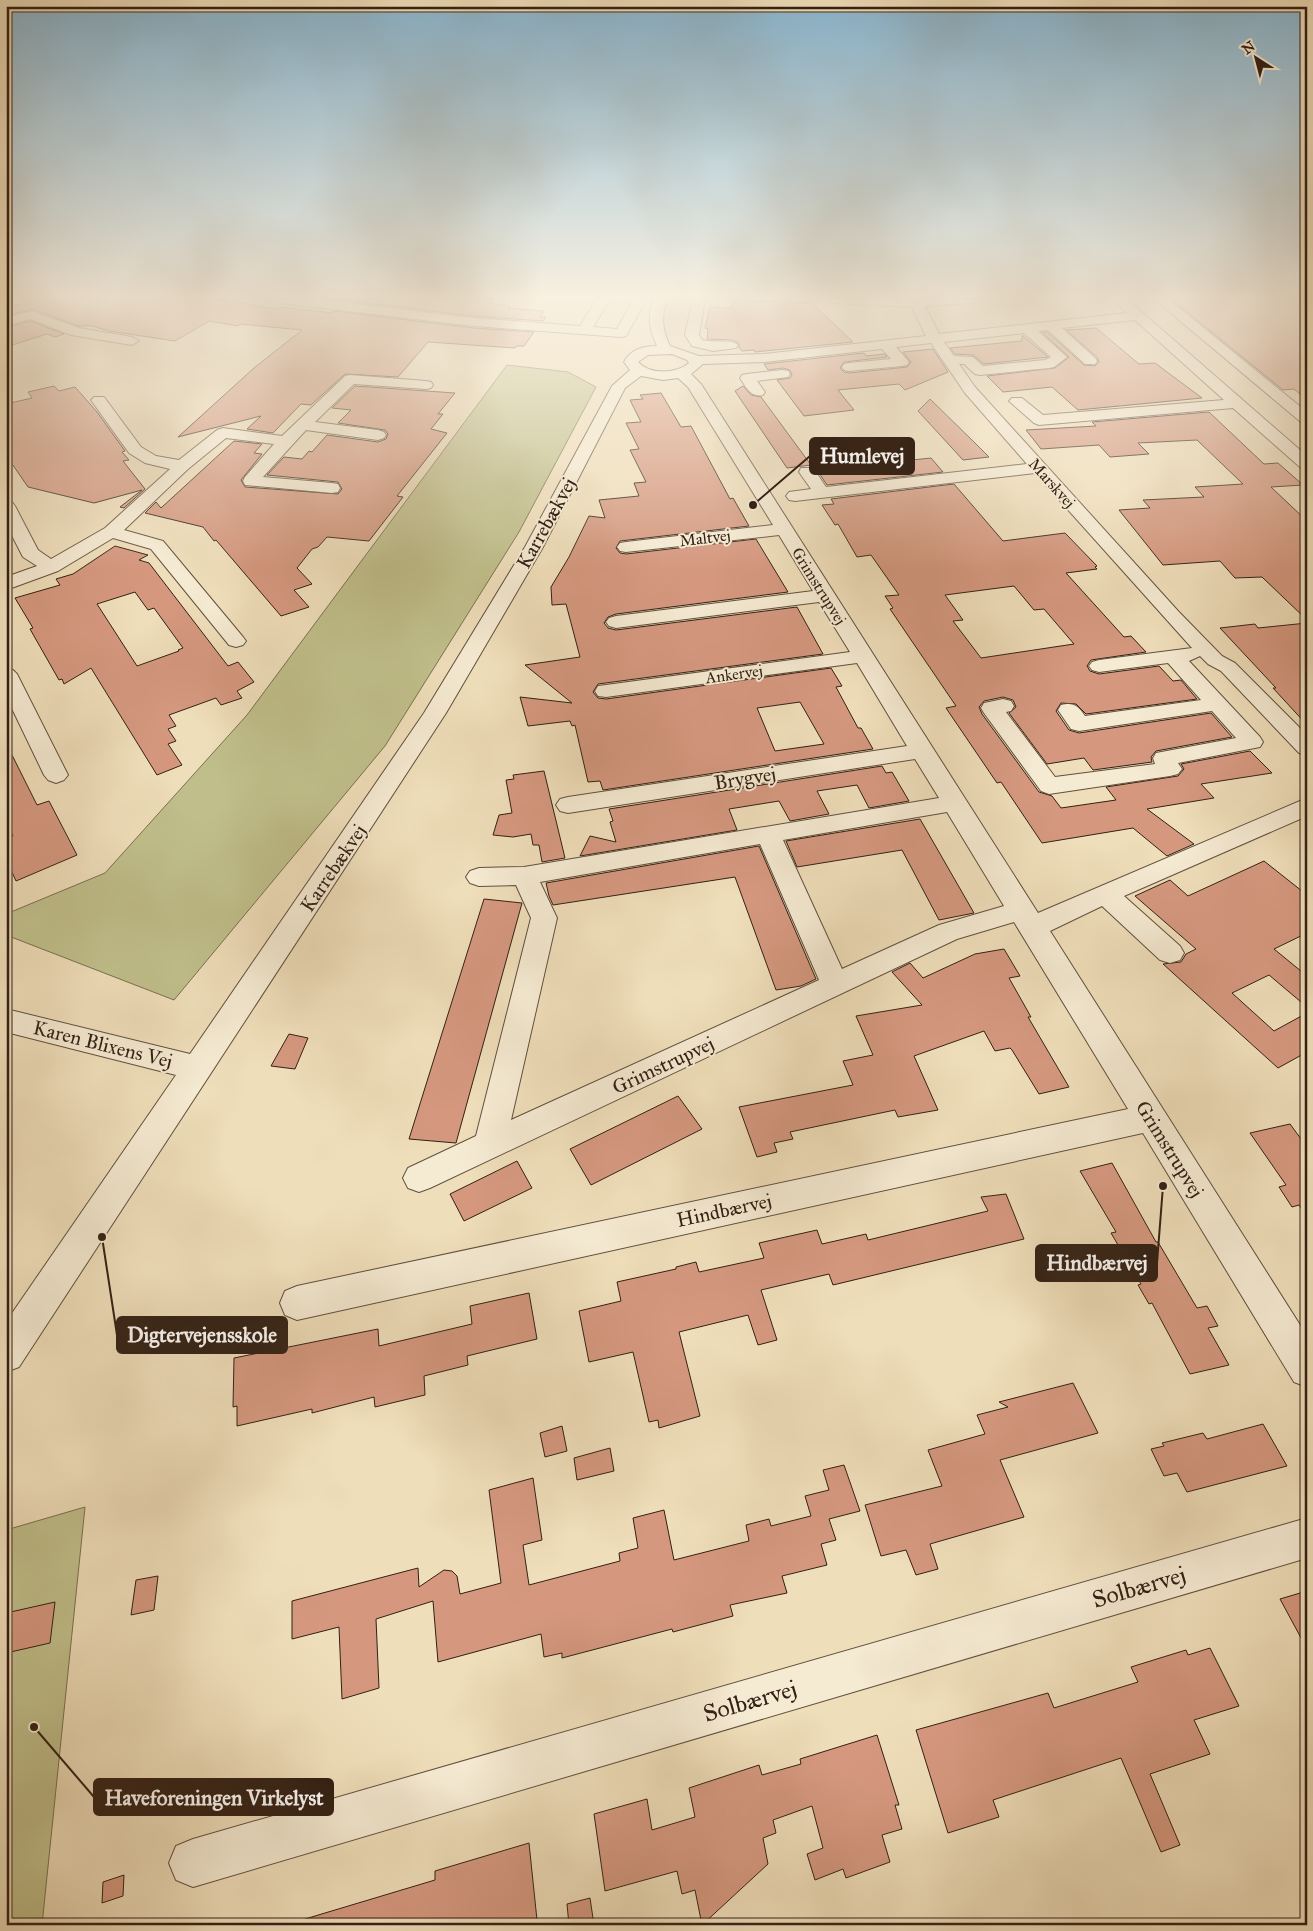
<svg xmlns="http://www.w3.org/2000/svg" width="1313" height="1931" viewBox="0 0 1313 1931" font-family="'IM FELL Great Primer',serif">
<rect width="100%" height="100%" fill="#efdeba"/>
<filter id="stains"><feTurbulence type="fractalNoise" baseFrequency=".004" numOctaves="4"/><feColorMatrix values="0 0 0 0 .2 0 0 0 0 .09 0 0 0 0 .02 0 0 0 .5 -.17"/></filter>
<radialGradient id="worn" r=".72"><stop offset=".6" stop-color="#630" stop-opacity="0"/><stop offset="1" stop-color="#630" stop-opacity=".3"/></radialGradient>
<!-- green -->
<path fill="#c0bf8b" stroke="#797050" d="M507,365L568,372L596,387L519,532L385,746L174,1000L6,935V914L105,873L247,715Z
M85,1507L42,1925H6V1530Z"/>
<!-- building -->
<path fill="#d5987f" stroke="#322015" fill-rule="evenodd" d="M38,299H219L276,309L280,307L333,313V311L474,328L534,332L524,346H517L515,348L428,342L398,377L345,374L311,405L301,404L273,433L247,429L261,416L178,437L254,368L302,330L240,324L238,326L209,321L175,341L109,331L92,326H79L32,309L6,316V309Z
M334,299H494L489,303L510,306L508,308L544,311L540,317H546L543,321L474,316Z
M1171,299H1307V400L1294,389L1283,390Z
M733,300L812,303L853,342L755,352L754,350L742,351L739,348V343L732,340L707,339L708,329L705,328L710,307L731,308Z
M30,321L64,334L55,337L47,334L6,347V328Z
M1096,328L1139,364L1155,363L1202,398L1078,410L1052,387L1003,392L987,376L1055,368L1069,357L1042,332H1047L1084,365L1095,366L1099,362L1097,357L1066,330Z
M1022,335L1048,357L984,364L973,355L955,354L950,348L1022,341Z
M933,349L948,372L905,390L899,384L838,390L854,410L804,416L777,380L790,378L792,375L790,370L783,368L768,370L764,364L864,353L866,356L884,354L887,357L844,362L840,368L844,372L849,373L907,367L911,362L903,352Z
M54,386L59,391L75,387L97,412L125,451L122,452L129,460L123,461L145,489L124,508L120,507L142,490L94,503L28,487L6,455V404L32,398L28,392Z
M355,386L455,393L438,414H443L431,429L447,433L397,496L403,497L369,541L327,537L318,547L312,549L297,568L312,584L294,590L309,607L281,616L216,540L214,541L203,527L145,513L156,502L161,508L234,441L262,444L254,453L262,454L241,480L245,487L338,494L342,489L338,482L267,475L284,457L302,459L309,451L312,452L327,435L378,442L386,439L388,434L385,430L338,423L351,410L332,408Z
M743,386L751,395L761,397L811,465L787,468L735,391Z
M661,393L681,427L691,426L730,499L733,498L749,526L620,541L616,548L620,553L626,554L756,539L788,592L616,614L608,617L604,623L608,628L616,630L797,607L823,654L598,684L593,692L598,698L606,699L831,668L842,686L836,687L858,728H861L873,749L603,790L600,781L588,782L575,725L572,726L570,721L528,726L520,697L572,703L525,665L580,657L566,604L552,605L551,587L569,557L589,516L605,518L599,500L639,496L634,483L646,482L630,450L639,449L626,423L641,422L630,400L643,399L640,395ZM800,702L824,744L775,751L757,708Z
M930,399L975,443L989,457L963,460L918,411Z
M1209,412L1264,464L1278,463L1303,485L1271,487L1307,521V620L1262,577L1235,578L1220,561L1163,565L1119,510L1150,508L1143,500L1204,497L1195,487L1243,484L1197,440L1138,443L1149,454L1110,457L1099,445L1041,449L1026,430L1096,426L1092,422Z
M931,458L943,472L827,485L817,470Z
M954,484L1003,541L1065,533L1097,566L1095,567L1097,569L1066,573L1124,637L1131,636L1146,652L1091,660L1087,666L1090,671L1099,674L1159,666L1173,681L1181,680L1197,699L1086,714L1076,704L1061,703L1056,711L1069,730L1079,733L1211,713L1232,737L1156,751L1151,757L1152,762L1093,770L1084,758L1047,764L1009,713L1016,707L1013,700L1003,697L984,701L979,707L982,714L1039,792L1052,796L1061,808L1116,800L1106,787L1178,776L1184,769L1181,764L1250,751L1272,773L1201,784L1214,798L1147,809L1194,844L1167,856L1133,828L1042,843L1001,782L997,783L946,708L956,706L890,609L893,608L885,596L899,595L871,555L857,557L838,524L835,525L822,505L834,504L831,499ZM1014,586L1034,610L1044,609L1074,644L981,658L953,621L963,620L945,595Z
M115,546L148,555L139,560L149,563L228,666L238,662L254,682L237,691L242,698L221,705L216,698L169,715L176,726L168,729L176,741L168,744L182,765L157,775L91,668L64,684L62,679L59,680L30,629L33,628L15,598L60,585L56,579L73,574ZM135,592L148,610L154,608L183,648L178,650L179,651L137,666L97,604Z
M1307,623V725L1273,688H1276L1220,628L1255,624L1258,628Z
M6,743L37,805L49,801L77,855L16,881L6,859V838L13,836L6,820Z
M882,766L886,773L892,772L909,801L869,808L857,785L817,791L829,814L790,821L779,801L729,809L737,830L580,856L590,836L616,842L610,822L613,821L609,809Z
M544,771L565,858L542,862L539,845H533L531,834L513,837L493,835L499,815L512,813L506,780L514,779L513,775Z
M920,819L974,913L939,920L902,850L797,867L786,841Z
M759,846L816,979L801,986L776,990L735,877L553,905L549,896L546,883Z
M1264,861L1307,895V933L1274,949L1307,976V1007L1269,975L1232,993L1274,1031L1307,1013V1052L1278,1068L1163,964L1181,962L1186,954L1196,949L1135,896L1170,880L1188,896Z
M484,899L522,903L456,1143L409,1139Z
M1004,949L1020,976L1009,978L1031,1017H1028L1069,1087L1039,1094L1012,1050L1010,1048L995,1051L984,1031L914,1056L938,1110L898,1117L895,1110L790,1132L793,1139L774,1143L777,1152L757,1157L739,1107L853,1085L843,1061L873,1055L856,1016L922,1005L892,972L910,963L923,978L975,954Z
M289,1034L308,1038L295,1069L271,1066Z
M678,1096L702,1129L591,1185L570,1149Z
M1290,1124L1307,1147V1216L1299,1205L1292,1207L1279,1187L1286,1185L1250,1133Z
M517,1161L532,1188L464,1221L450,1194Z
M1112,1163L1156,1242H1158L1197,1308L1207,1306L1218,1326L1208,1328L1229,1365L1190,1374L1152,1303L1149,1304L1138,1285L1141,1284L1111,1233L1116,1232L1080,1171Z
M1006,1194L1024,1239L833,1285L829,1274L761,1290L777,1340L758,1345L748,1315L679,1332L700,1416L659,1428L658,1420L649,1422L633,1352L589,1362L579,1311L621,1301L617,1282L676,1269V1267L696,1262L699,1272L764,1258L759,1243L817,1230L822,1244L866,1234L868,1240L988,1211L981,1197Z
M529,1293L537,1339L467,1356L468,1365L424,1376L425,1395L375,1407L374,1397L312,1413V1409L237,1426V1406L233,1407L234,1358L378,1329L379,1346L472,1324L470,1306Z
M1073,1383L1098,1433L1000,1460L1024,1517L930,1544L938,1569L916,1575L906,1550L881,1556L865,1505L942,1486L928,1450L985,1434L977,1415L1008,1407L999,1402Z
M1263,1424L1287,1466L1187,1492L1177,1473L1164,1476L1151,1449L1164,1446L1162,1443L1203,1433L1207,1439Z
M562,1426L567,1451L545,1457L540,1433Z
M610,1448L614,1471L577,1480L574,1458Z
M844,1465L860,1511L829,1519L836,1540L821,1544L827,1565L782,1576L787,1593L730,1605L733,1616L673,1632L672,1629L562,1658V1653L544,1657L541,1634L438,1662L433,1601L376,1619L379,1688L342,1699L339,1627L292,1639V1601L418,1568L419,1587L444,1570L452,1571L457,1576L460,1594L501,1583L489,1490L533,1478L542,1540L523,1545L529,1585L620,1561L619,1553L638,1548L633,1518L664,1510L674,1560L749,1541L746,1525L769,1519L771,1526L811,1516L805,1496L829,1490L823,1470Z
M158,1576L154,1610L131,1615L136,1580Z
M1307,1591V1649L1280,1599Z
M55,1602L50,1643L6,1653V1613Z
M1210,1648L1239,1706L1194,1720L1210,1754L1150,1774L1180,1845L1161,1852L1121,1758L993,1800L999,1817L948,1833L916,1730L1048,1693L1054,1708L1138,1682L1131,1667L1186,1650L1188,1655Z
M877,1735L899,1805H895L902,1829L882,1835L890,1862L846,1878L843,1869L815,1880L807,1854L823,1848L812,1806L773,1820L776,1833L763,1838L768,1864L702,1925L695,1890L682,1894L677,1871L605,1891L594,1814L647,1799L652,1830L695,1817L689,1788L759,1765L762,1775L801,1764L800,1759Z
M529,1843L537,1920L522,1925H306L305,1919L435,1880V1871Z
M124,1875L123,1896L102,1903L103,1882Z
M590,1898L594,1925H569L567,1904Z"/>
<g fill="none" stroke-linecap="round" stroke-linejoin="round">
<!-- minor casing -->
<g stroke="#61503e" stroke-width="2">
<path id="minor" d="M273,299H314L474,318L580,326L597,299H610L593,327L617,329L634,299H647L626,336L621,337L474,326L279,303Z
M654,299H667C661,317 662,329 670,346L699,356L764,354L926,336L912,307L834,303L828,299H978L972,303L925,306L939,334L1127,313L1118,304L1124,300L1129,301L1307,456V470L1301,468L1233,408L1039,425L1034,423L1009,401L1012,398H1022L1043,415L1224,400L1135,320L1062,328L1095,358L1097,361L1095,364H1085L1048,330L1038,331L1067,357L1054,367L1049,368L980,375L975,374L964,364H959L975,387L1179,612L1222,656L1235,663L1307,735V755L1299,753L1221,671L1208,664L1200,656L1189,661L1260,737L1263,742L1260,747L1178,763L1182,769L1178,774L1170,776L1049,794L1041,791L984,713L981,708L984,703L1003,699L1011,701L1014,706L1011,711L1006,712L1055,777L1155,764L1153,758L1156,753L1236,738L1212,711L1079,731L1071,729L1058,710L1061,705C1074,702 1078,706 1085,716L1201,700L1168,663L1099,672L1092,670L1089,666L1092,662L1099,660L1192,648L1035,473L795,501L789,500L786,496L789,492L811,489L799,472L801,468H813L826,487L1027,464L965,393L931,343L896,347L909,362L907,365L902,366L849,371L844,370L842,367L844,364L849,363L891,359L882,349L764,362L703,364L691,374L701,384L1038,913L1307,798V816L1124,896L1180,946L1184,953L1180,960L1170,963L1160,960L1102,906L1050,931L1307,1336V1387L1294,1382L1143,1133L297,1320L285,1315L280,1303L285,1291L297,1286L1128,1109L1014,922L957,939L430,1188L419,1192L408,1188L403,1178L408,1168L476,1136L531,918L516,885L479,886L470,883L466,877L470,871L479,868L524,867L939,798L915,759L568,813L560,811L556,805L560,799L568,797L907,746L857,663L606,697L598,696L595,691L598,686L606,685L850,652L819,602L616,628L609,626L606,622L609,618L616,616L813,591L779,535L626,552L620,551L617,547L620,543L626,542L773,525L688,387L678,378L663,380L641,376L625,388L543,547L446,713L19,1367L6,1372V1322L176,1075L6,1032V1009L190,1054L424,713L525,547L612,386L630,370L624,362C631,349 643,346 657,346C649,328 647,317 654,299ZM1024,333L1051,357L1045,360L983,366L973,357L954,356L944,342ZM672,354L687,360L689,363C676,374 650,375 638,362L648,355ZM947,812L1004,906L939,925L842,969L783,840ZM760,844L819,980L511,1120L557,918L540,882Z
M693,299H705L699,335L702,340C713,343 733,339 738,345L736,348L713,351L692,346L685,335Z
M1154,299H1168L1307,412V425L1302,423Z
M31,311L79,328L132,337L139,341L132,345L71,335L30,319L6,326V318Z
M783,370L788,371L790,374L788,377L757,381L765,392L763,395C751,398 746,387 740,378L742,375L747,374Z
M350,375L426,381L431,382L433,385L431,388L426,389L354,384L315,422L378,430L384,432L386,435L384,438L378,440L306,430L263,477L332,483L338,484L340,488L338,492L332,493L245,485L243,481L245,477L274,444L226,438L188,469L124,530L163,541L243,637L246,641L243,645L236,647L229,645L151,549L113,538L58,571L6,590V577L37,566L23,557L6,524V501L12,502L15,506L38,550L51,559L105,528L170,469L145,463L129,453L91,400L94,397H104L141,447L156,456L179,460L217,430L223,428L282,436L345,376Z
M6,668L13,670L17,674L68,775L64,780L56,783L48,780L44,775L6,696Z
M1307,1518V1558L193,1887L176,1880L169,1863L176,1846L193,1839Z"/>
</g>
<!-- minor -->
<use href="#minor" fill="#f5ead2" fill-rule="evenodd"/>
</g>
<!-- sky -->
<linearGradient id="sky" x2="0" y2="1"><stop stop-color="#89b7d2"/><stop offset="0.52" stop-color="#f8f0e0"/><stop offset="1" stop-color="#f8f0e0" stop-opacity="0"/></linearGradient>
<rect width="1313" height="570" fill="url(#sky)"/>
<g text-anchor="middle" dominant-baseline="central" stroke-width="4" stroke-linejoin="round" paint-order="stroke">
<!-- far-street labels -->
<g font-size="16" fill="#322015" stroke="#f5ead2">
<text transform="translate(1052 483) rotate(48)">Marskvej</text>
<text transform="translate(705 538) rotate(-7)">Maltvej</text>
<text transform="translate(819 586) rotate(58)">Grimstrupvej</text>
<text transform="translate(734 674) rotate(-8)">Ankervej</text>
</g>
<!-- street labels -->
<g font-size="20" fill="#322015" stroke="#f5ead2">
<text transform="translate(546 523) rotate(-61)">Karrebækvej</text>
<text transform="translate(745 778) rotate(-9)">Brygvej</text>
<text transform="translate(333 868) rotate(-56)">Karrebækvej</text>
<text transform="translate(103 1044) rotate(14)">Karen Blixens Vej</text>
<text transform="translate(663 1065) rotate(-25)">Grimstrupvej</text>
<text transform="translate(1170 1149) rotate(58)">Grimstrupvej</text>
<text transform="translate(724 1210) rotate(-12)">Hindbærvej</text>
</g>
<!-- near-street labels -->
<g font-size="24" fill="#322015" stroke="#f5ead2">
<text transform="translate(1139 1587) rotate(-16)">Solbærvej</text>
<text transform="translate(750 1701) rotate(-16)">Solbærvej</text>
</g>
</g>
<!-- callouts -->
<path fill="none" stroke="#322015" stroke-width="2" d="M753 505L810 456M1163 1186L1157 1263M102 1237L117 1335M34 1727L94 1797"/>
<g fill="#322015" stroke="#f5ead2" stroke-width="2">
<circle cx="753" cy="505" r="5"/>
<circle cx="1163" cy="1186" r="5"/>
<circle cx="102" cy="1237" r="5"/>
<circle cx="34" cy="1727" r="5"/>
</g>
<g fill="#322015" stroke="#322015" stroke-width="2">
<rect x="810" y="438" width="104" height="36" rx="5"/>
<rect x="1036" y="1245" width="121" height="36" rx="5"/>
<rect x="117" y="1317" width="170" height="36" rx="5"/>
<rect x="94" y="1779" width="239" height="36" rx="5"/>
</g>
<g font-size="21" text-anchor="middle" font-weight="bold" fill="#fff">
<text x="862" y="463">Humlevej</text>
<text x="1097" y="1270">Hindbærvej</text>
<text x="202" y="1342">Digtervejensskole</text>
<text x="214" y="1805">Haveforeningen Virkelyst</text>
</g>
<!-- margin -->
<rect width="1313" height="1931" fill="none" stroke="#efdeba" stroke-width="25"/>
<rect x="8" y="8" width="1298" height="1916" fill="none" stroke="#322015" stroke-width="2.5"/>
<rect x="12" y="12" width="1288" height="1906" fill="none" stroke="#322015"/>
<!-- north arrow -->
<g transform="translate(1256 58) rotate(324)" stroke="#f5ead2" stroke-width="4" paint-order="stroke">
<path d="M0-4L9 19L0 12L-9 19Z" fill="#322015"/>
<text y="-8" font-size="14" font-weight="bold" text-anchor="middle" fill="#322015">N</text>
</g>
<rect width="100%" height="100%" filter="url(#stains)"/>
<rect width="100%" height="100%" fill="url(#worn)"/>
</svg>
